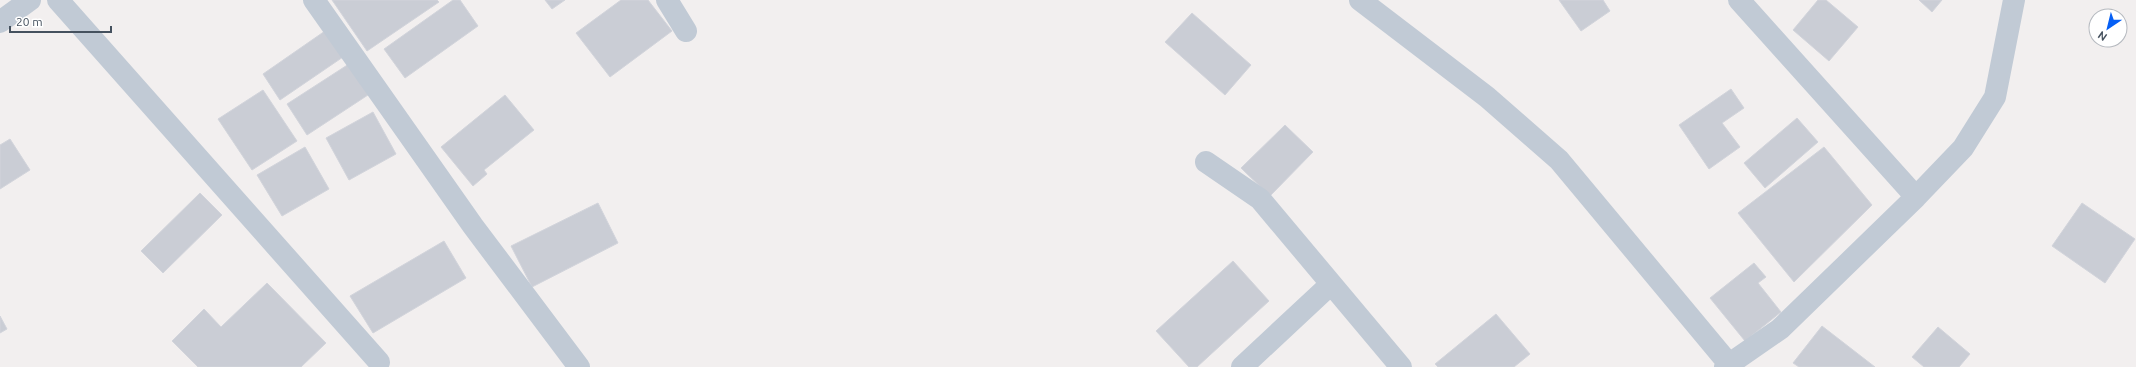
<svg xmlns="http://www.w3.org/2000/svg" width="2136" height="367" viewBox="0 0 2136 367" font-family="Ubuntu,sans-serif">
<rect width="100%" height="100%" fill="#f2efef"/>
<!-- building -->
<path fill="#cacdd5" stroke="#d2d4db" d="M332,0H437L439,2L367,51Z
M453,0H460L478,26L405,78L384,49Z
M545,0H565L552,9Z
M621,0H648L672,31L610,77L576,33Z
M1559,0H1603L1610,11L1581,31Z
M1818,0H1826L1858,27L1829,61L1793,30Z
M1919,0H1942L1932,12Z
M1192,13L1251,65L1225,95L1165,42Z
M325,31L343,57L280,100L263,74Z
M352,62L371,93L307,135L287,104Z
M1731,89L1744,108L1722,123L1740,147L1709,169L1679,125Z
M263,90L297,141L252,170L218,119Z
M505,95L534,130L484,170L487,174L473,186L441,147Z
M373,112L396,154L349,180L326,138Z
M1797,118L1818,142L1765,188L1744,163Z
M1285,125L1313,152L1270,196L1241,168Z
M10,139L30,170L0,189V145Z
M305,147L329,189L282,216L257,175Z
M1824,147L1872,205L1794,282L1738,213Z
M200,193L222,215L163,273L141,251Z
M598,203L618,243L532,287L511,246Z
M2082,203L2135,239L2105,283L2052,246Z
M444,241L466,278L373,333L350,296Z
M1233,261L1269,301L1197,367H1189L1156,331Z
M1754,263L1766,277L1758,283L1781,312L1745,341L1710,298Z
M267,283L326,343L301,367H198L172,341L204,309L221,327Z
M1496,314L1530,354L1514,367H1438L1435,364Z
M0,316L7,329L0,333Z
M1822,326L1875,367H1799L1793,363Z
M1938,327L1970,354L1959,367H1924L1912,357Z"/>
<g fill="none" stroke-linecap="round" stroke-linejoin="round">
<!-- minor -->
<path stroke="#c1cad5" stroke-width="22" d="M58,0L379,362
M314,0L473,226L579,367
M667,0L686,31
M1360,0L1487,97L1559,160L1729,364
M1739,0L1916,197
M1206,162L1260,199L1401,367
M1242,367L1331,284
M1725,367L1780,329L1916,197L1963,148L1995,97L2014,0"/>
<!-- tertiary -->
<path stroke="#c1cad5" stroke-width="22" d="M0,22L30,0"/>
</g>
<!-- north arrow -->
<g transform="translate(2108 28) rotate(215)"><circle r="19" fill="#ffffff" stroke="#b5b9bf"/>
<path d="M0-3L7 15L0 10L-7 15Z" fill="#055ff5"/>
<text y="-6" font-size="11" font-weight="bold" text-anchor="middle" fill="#45515e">N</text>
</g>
<!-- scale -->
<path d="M10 26v6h101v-6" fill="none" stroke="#45515e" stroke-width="2"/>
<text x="16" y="26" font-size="12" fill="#45515e" stroke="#ffffff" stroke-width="3" paint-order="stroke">20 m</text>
</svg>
